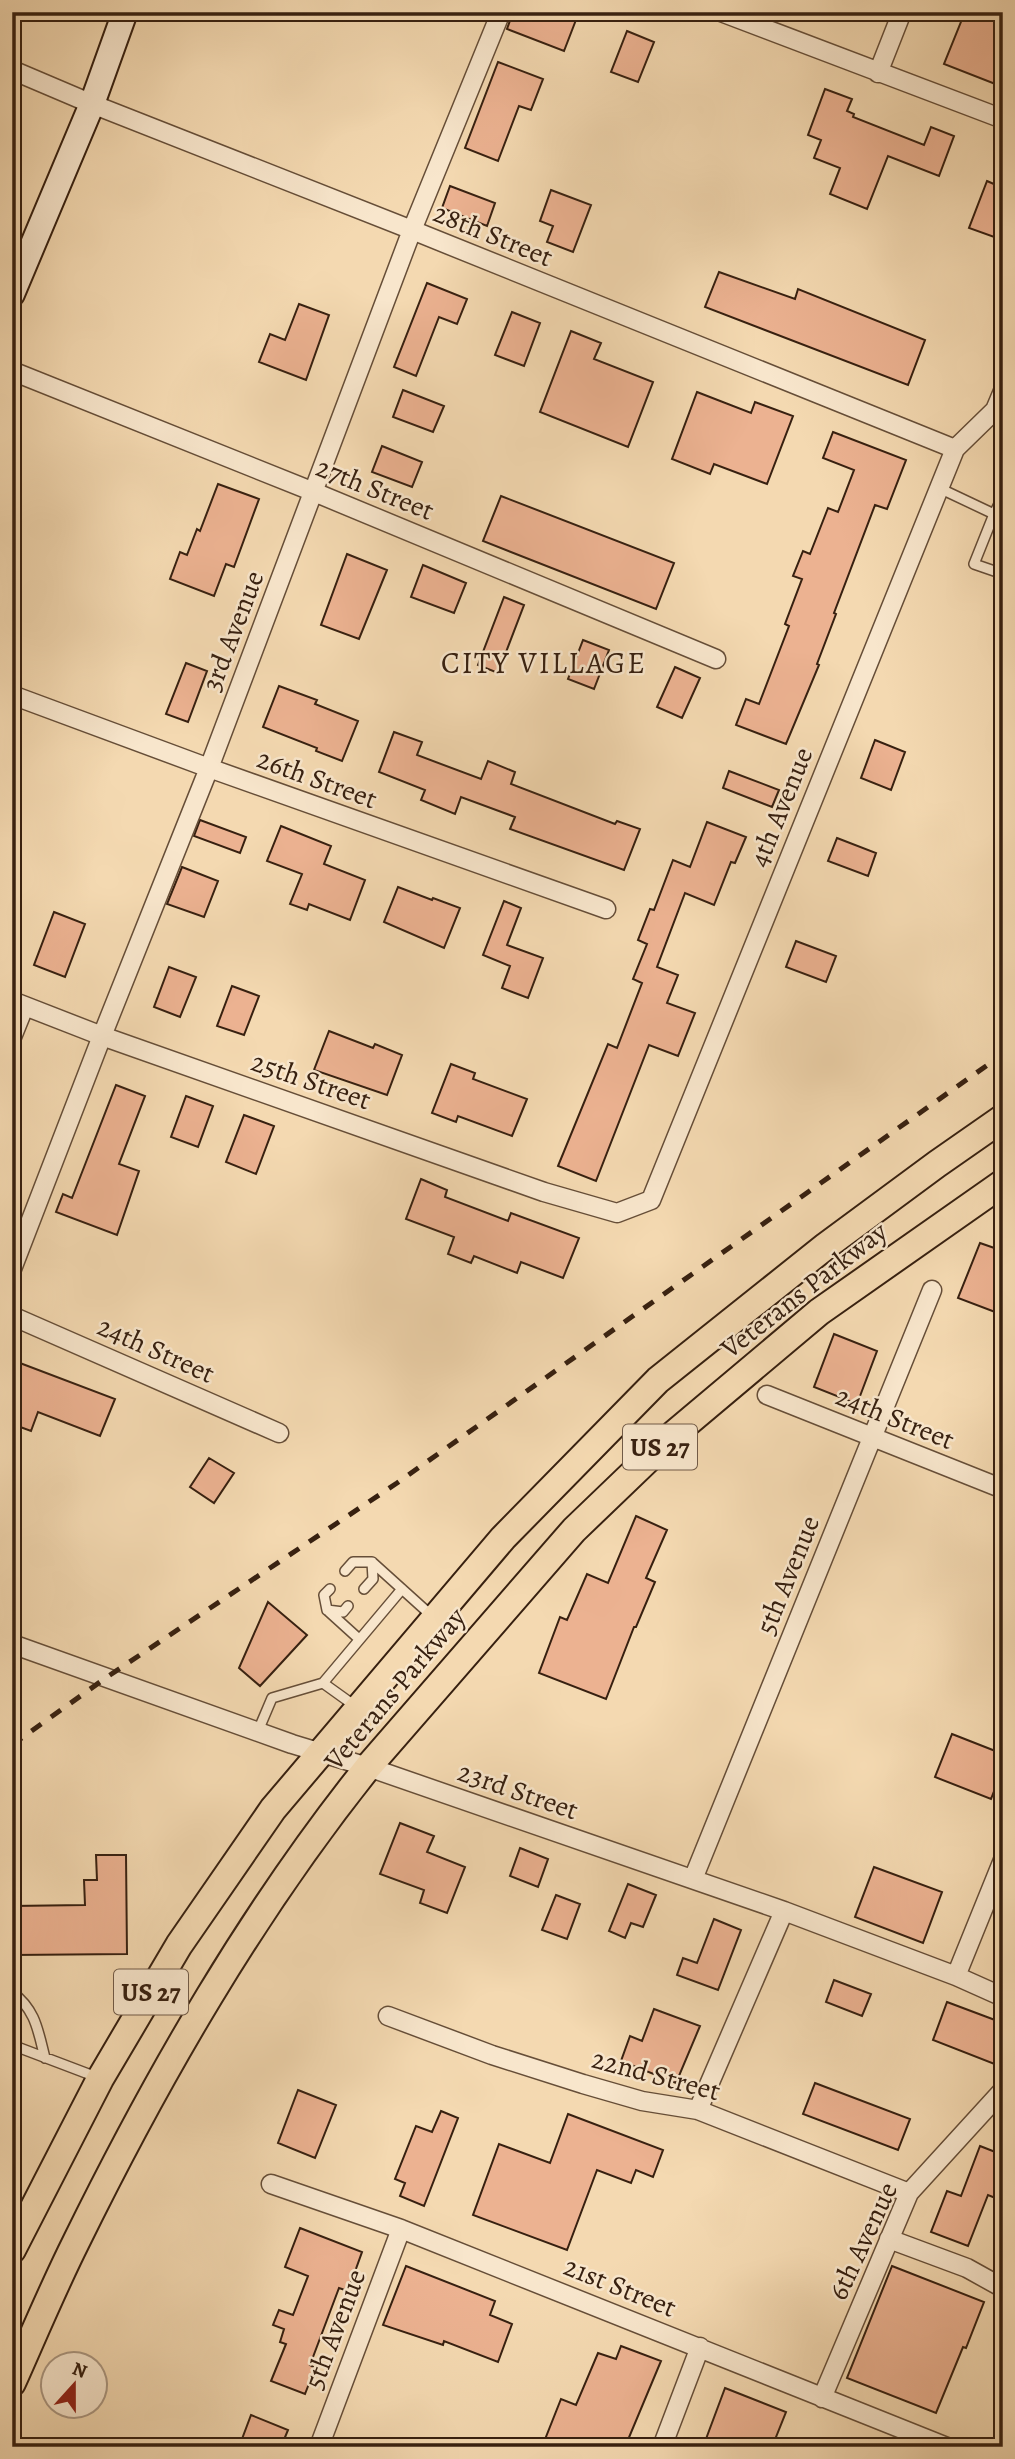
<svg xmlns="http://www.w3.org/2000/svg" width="1015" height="2459" viewBox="0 0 1015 2459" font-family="Alegreya,serif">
<rect width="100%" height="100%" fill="#f4d9b1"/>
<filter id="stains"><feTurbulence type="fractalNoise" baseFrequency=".00286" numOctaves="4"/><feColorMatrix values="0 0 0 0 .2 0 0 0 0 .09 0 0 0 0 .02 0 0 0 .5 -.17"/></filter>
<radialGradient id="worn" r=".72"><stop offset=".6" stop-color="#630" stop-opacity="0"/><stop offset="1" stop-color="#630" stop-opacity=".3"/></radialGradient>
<!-- building -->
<path fill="#ecb291" stroke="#372010" stroke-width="2" d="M513,12H579L564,51L507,29Z
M965,12H1003V87L944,64Z
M627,31L654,42L638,82L611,72Z
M498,62L543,79L531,110L519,106L498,161L465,148Z
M825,89L852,99L847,111L854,114L853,117L924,145L931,127L954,136L939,176L888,156L867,209L830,194L840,168L814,158L821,140L808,135Z
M987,181L1003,188V223L997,238L969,228Z
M450,186L495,203L487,226L442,208Z
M551,190L591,205L573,252L547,242L553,226L540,221Z
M719,272L795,299L798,289L925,340L908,385L705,307Z
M427,283L467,299L457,324L439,317L416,376L394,367Z
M299,304L329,315L306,380L259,362L270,334L285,340Z
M512,312L540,323L524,366L495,355Z
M571,331L601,343L594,359L653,382L628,447L540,412Z
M403,390L444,406L433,432L393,417Z
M697,392L751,413L755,402L793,416L767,484L714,464L710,474L672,459Z
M833,432L906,460L887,509L875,505L834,613L836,614L817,664L819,665L786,744L736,725L746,699L759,704L789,626L785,624L802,579L793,576L803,551L810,554L828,508L838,512L854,470L823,458Z
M382,446L422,462L412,487L372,472Z
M218,484L259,499L234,567L226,564L214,596L170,579L180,552L187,555L197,529L200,531Z
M501,496L674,563L656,609L483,541Z
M347,554L387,570L359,639L321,625Z
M423,565L466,583L454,613L411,597Z
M504,597L524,605L498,673L478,665Z
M583,640L609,650L594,689L568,679Z
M186,663L207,671L188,722L166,714Z
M675,667L700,678L682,718L657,707Z
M279,686L317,700L315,704L358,721L342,761L316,751L317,748L263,727Z
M394,732L422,742L417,755L481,779L488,761L515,772L511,784L615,824L617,821L640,829L624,870L510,829L515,817L461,797L455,814L421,800L425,790L379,772Z
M875,740L905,752L891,790L861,778Z
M729,771L779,790L772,807L723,788Z
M200,820L246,837L240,853L194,836Z
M707,822L746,837L735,863L731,862L714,905L685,893L657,967L678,975L667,1003L695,1013L678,1056L649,1045L596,1181L558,1166L608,1044L617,1048L642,983L633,979L647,944L638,940L650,909L654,910L673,860L690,867Z
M281,826L331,846L324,864L365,880L350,920L309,904L307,910L290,904L302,874L267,861Z
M837,838L876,853L868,876L828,861Z
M182,867L218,881L204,917L167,904Z
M398,887L432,900L433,898L460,908L444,948L384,922Z
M504,901L521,908L507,945L543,958L528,998L502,988L510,966L483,955Z
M54,912L85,924L65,977L34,965Z
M796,941L836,956L826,982L786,967Z
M169,967L196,977L180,1017L154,1007Z
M232,986L259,996L244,1035L217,1026Z
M329,1031L373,1048L375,1044L402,1055L387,1095L314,1070Z
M451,1064L475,1073L473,1079L527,1099L512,1136L458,1116L456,1122L432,1113Z
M116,1085L145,1096L119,1164L139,1171L117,1235L56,1212L63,1194L72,1198Z
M186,1096L213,1106L198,1147L171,1137Z
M244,1115L274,1126L256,1174L226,1162Z
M421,1179L447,1190L445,1197L508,1221L511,1213L579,1238L563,1278L521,1262L517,1273L474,1256L471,1263L448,1254L454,1237L406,1219Z
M980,1243L1003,1251V1315L958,1298Z
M834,1334L877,1351L857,1404L814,1387Z
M12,1360L115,1399L100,1436L38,1412L31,1431L12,1424Z
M209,1458L234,1473L214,1503L190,1487Z
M636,1516L667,1530L646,1578L655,1582L636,1627H634L606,1699L539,1673L560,1617L567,1620L587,1574L608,1583Z
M268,1602L307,1635L260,1686L239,1668Z
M952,1734L1003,1754V1768L991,1799L935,1777Z
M400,1823L434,1836L427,1852L465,1867L447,1913L420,1903L424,1890L380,1874Z
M520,1848L548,1859L538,1887L510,1876Z
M96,1855H126L127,1954L12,1955V1906L85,1905L84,1880H97Z
M874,1867L942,1892L923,1943L855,1917Z
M628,1884L656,1895L643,1927L631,1923L625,1938L609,1931Z
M556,1895L580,1904L567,1939L542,1930Z
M714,1919L741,1930L718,1990L677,1975L683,1958L697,1963Z
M834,1980L871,1994L862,2016L826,2002Z
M947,2002L1003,2023V2050L997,2065L933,2040Z
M654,2009L700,2026L676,2083L621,2061L630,2036L642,2041Z
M815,2083L910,2119L898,2150L803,2114Z
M298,2090L336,2105L315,2158L278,2143Z
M441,2111L458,2118L424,2206L400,2196L405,2183L395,2179L416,2126L432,2132Z
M568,2114L663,2150L653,2177L636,2170L631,2183L597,2170L567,2250L473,2215L499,2144L550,2163Z
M980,2146L1003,2155V2201L988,2195L968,2246L931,2232L947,2191L961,2196Z
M300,2228L362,2252L348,2291L339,2288L310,2365L315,2368L305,2394L271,2381L286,2344L280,2342L284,2329L273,2325L279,2310L293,2315L308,2276L285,2267Z
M406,2266L495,2301L490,2315L512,2324L498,2362L444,2341L443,2345L383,2325Z
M892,2266L984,2302L966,2348L963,2347L936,2413L847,2378Z
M621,2346L661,2361L625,2447H542L561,2399L576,2405L598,2353L616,2359Z
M725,2388L786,2412L772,2447H703Z
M251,2415L288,2430L281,2447H239Z"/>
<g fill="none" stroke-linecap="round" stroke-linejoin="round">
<!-- service casing -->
<g stroke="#664e38" stroke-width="12">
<path id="service" d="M939,488L994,514L1003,496
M994,514L974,564L1003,574
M12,1049L29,1007
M372,1562L433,1617
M345,1571L353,1562H372L373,1579L364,1589
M330,1589L324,1595L327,1610L343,1612L348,1606
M327,1610L359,1639
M323,1683L355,1706
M258,1731L272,1698L323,1683L402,1589
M12,1992C36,2010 38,2031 45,2058
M12,2045L99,2078"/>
</g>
<!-- minor casing -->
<g stroke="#664e38" stroke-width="21">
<path id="minor" d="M721,12L1003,119
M12,70L92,104L412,230L955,449
M878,73L902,12
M12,371L314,492L716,659
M12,695L209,768L606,909
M12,1001L102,1036L544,1192L617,1213L651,1200L955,449L995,410L1003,391
M12,1269L102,1036L209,768L412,230L501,12
M12,1316L279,1433
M767,1395L1003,1489
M12,1644L292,1744L368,1767L784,1911L956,1976L1003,1997
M693,1879L932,1290
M956,1976L1003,1860
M388,2016L492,2055L583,2084L642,2101L698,2110L909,2193
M698,2110L784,1911
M271,2184L401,2229L947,2447
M889,2239L967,2268L1003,2288
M822,2398L909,2193L1003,2090
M319,2447L401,2229
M662,2447L700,2347"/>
</g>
<!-- secondary casing -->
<g stroke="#372010" stroke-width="28">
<path id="secondary" d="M12,294L92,104L125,12"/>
</g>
<!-- primary casing -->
<g stroke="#372010" stroke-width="30">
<path id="primary" d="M12,2250L100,2079L179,1945L273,1809L503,1538L658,1380L826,1246L937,1164L1003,1118
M12,2383C33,2336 53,2288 76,2242C158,2075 252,1912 368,1767L574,1530L674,1434L819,1312L1003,1183"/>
</g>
<!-- service -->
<use href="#service" stroke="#f8e6cc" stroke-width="9"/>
<!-- minor -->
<use href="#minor" stroke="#f8e6cc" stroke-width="18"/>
<!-- secondary -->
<use href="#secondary" stroke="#f8e6cc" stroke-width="24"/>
<!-- primary -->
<use href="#primary" stroke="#f4d9b1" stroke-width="26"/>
<!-- rail -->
<path stroke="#372010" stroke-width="5" stroke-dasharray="12 12" stroke-linecap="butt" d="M12,1745L107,1677L397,1483L1003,1054"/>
</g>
<g text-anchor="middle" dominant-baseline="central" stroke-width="5" stroke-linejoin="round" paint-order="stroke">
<!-- shield labels -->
<g fill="#f8e6cc" stroke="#715b48" stroke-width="2">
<rect x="623" y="1424.5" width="74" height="45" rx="5"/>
<rect x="114" y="1969.5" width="74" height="45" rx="5"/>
</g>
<g font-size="26" font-weight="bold" fill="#372010">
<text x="660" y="1447">US 27</text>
<text x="151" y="1992">US 27</text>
</g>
<!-- street labels -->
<g font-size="28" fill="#372010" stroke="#f8e6cc">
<text transform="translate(493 235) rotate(22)">28th Street</text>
<text transform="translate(375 489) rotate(22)">27th Street</text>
<text transform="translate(233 631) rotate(-69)">3rd Avenue</text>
<text transform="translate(317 779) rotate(20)">26th Street</text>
<text transform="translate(781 807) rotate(-68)">4th Avenue</text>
<text transform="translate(311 1081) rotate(19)">25th Street</text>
<text transform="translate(804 1290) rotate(-38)">Veterans Parkway</text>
<text transform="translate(156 1350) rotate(24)">24th Street</text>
<text transform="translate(895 1418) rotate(22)">24th Street</text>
<text transform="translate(788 1575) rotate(-68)">5th Avenue</text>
<text transform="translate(395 1689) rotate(-50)">Veterans Parkway</text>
<text transform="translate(518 1791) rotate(19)">23rd Street</text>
<text transform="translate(656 2075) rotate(15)">22nd Street</text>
<text transform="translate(863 2241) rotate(-65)">6th Avenue</text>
<text transform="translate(620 2287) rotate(22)">21st Street</text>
<text transform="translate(335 2329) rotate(-69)">5th Avenue</text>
</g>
<!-- neighbourhood labels -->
<g font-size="30" letter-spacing="2" fill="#372010" stroke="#f8e6cc">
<text x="544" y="663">CITY VILLAGE</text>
</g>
</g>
<!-- margin -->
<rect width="1015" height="2459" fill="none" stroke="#f4d9b1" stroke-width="42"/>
<rect x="14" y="14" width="987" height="2431" fill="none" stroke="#372010" stroke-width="3.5"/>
<rect x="21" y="21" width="973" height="2417" fill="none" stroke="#372010" stroke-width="2"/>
<!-- north arrow -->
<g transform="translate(74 2385) rotate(21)"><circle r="33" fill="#f8e6cc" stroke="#ab9781" stroke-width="2"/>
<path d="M0-5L12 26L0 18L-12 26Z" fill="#8f2418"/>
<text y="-10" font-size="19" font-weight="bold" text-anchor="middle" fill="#372010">N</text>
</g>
<rect width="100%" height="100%" filter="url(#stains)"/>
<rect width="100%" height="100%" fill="url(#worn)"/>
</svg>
